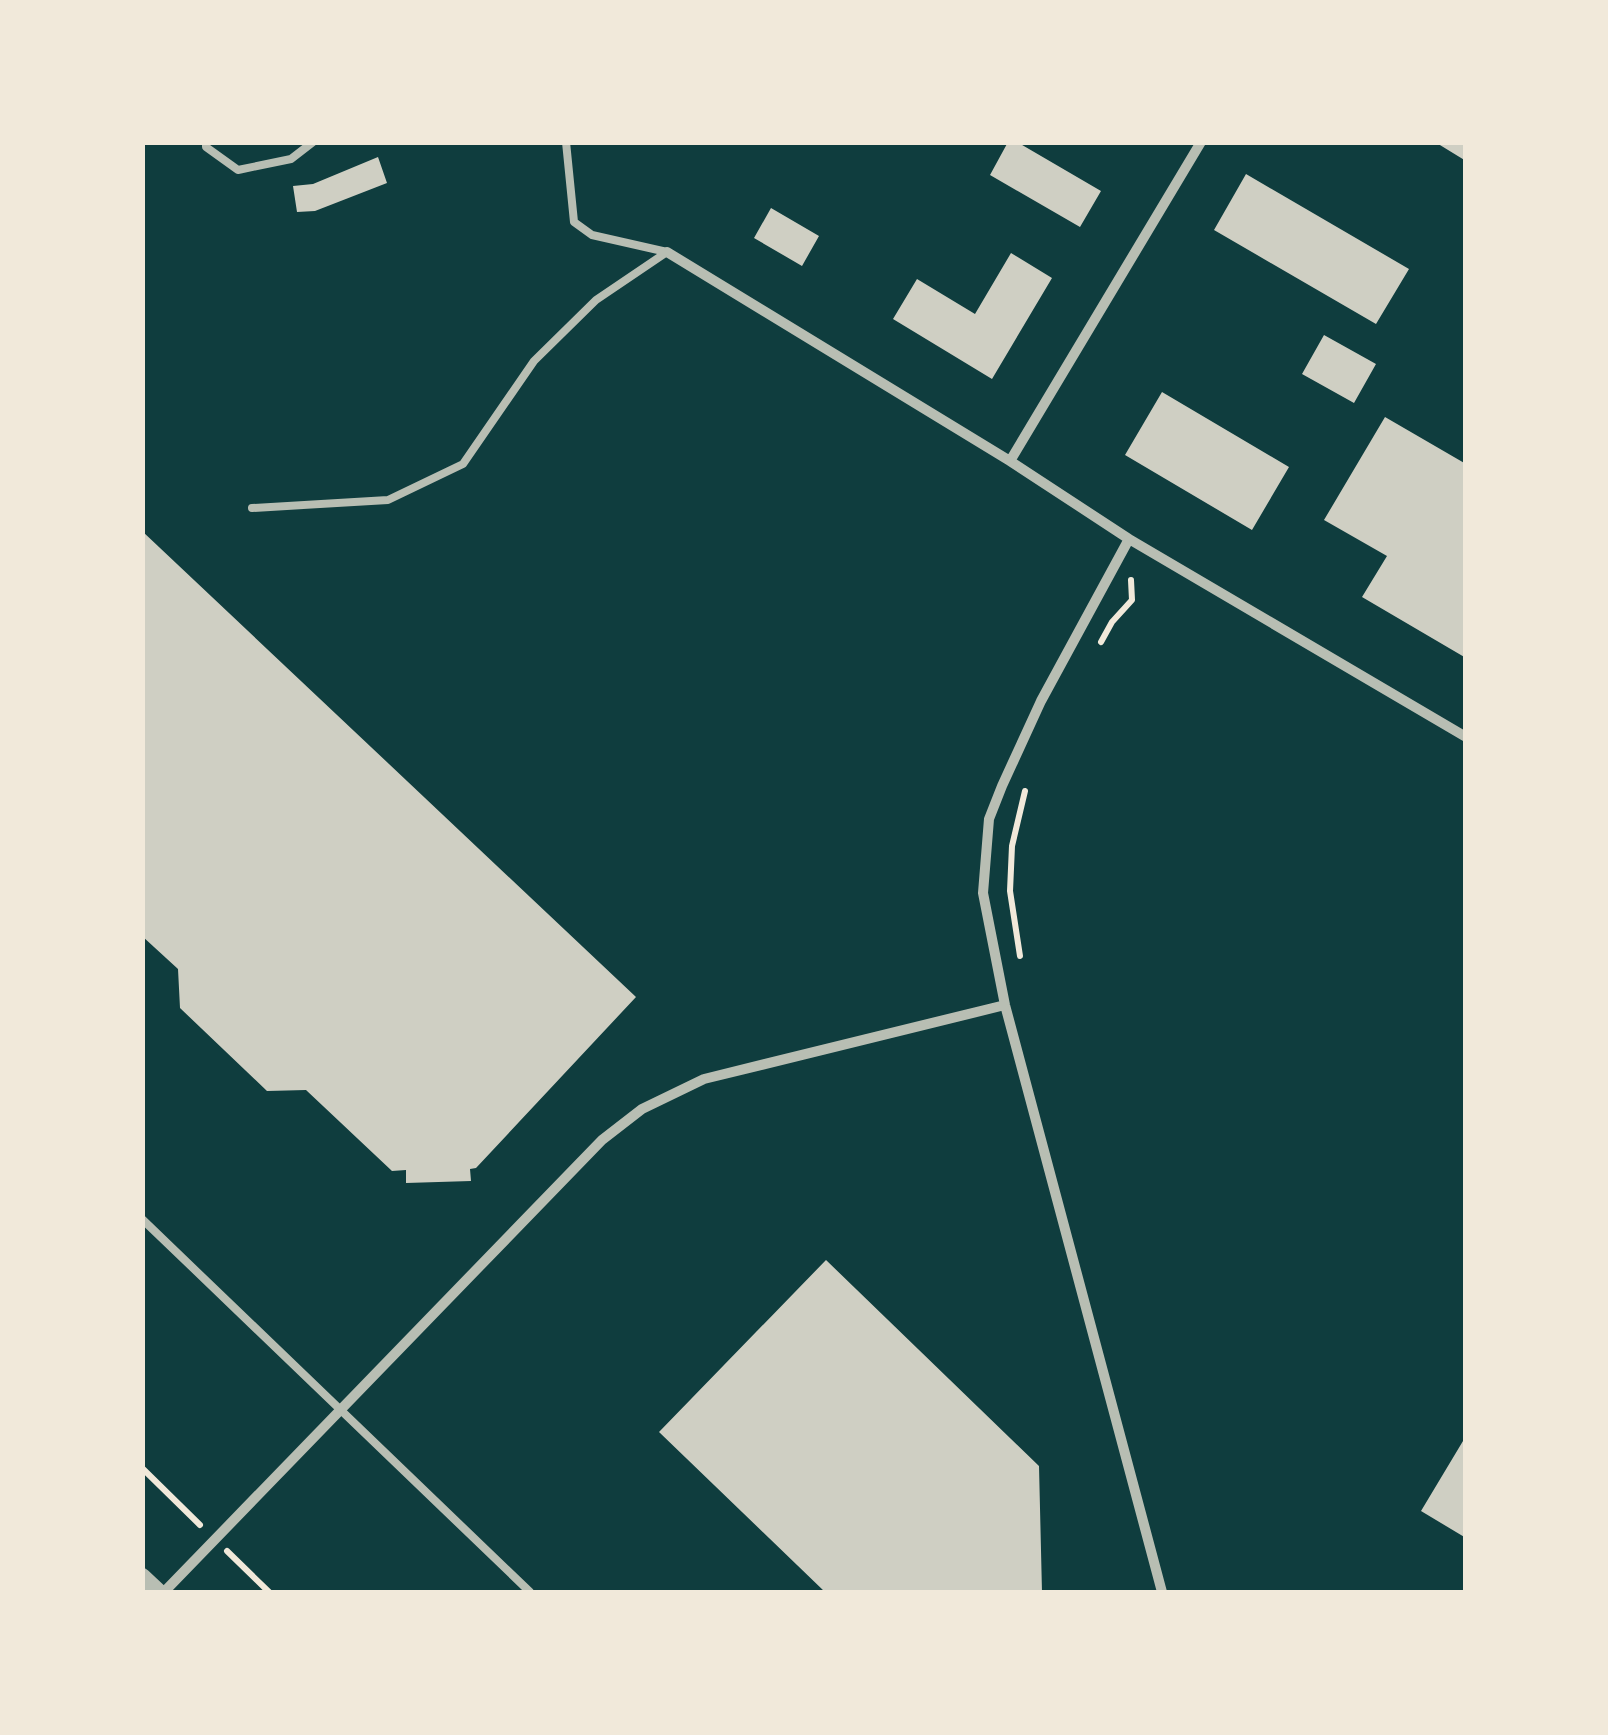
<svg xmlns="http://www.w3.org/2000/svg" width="1608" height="1735" viewBox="0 0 1608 1735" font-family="'IBM Plex Serif',serif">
<rect width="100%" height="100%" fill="#0f3d3e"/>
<!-- building -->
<path fill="#cfcfc3" d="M1008,142H1017L1101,191L1080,227L990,175Z
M1435,142H1466V161Z
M378,157L387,183L315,211L297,212L293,186L313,184Z
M1246,174L1409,269L1376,324L1214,230Z
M771,208L819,236L802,266L754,238Z
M1011,253L1052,278L992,379L893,319L917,279L975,314Z
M1324,335L1376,364L1354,403L1302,374Z
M1162,392L1289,467L1252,530L1125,455Z
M1385,417L1466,464V658L1362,597L1387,556L1324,520Z
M142,531L636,997L476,1168L470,1169L471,1181L406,1183V1170L392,1171L306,1090L267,1091L180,1008L178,969L142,936Z
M826,1260L1039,1466L1042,1592H825L659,1432Z
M1466,1436V1538L1421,1511Z"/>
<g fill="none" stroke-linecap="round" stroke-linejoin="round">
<!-- path -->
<path stroke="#f1e9da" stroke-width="6" d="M1101,642L1112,622L1132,600L1131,580
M1020,956L1010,891L1012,846L1025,791
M142,1468L200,1525
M227,1551L269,1592"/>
<!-- service -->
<path stroke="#b8beb3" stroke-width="8" d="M206,142V147L238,170L291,159L313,142
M566,142L574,222L592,235L667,252
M252,508L388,500L463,464L534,361L596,300L667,252
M142,1219L530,1592"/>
<!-- minor -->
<path stroke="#b8beb3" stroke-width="10" d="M667,252L1010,461L1129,539L1466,737
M1010,461L1201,142
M1129,539L1041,701L1002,786L989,819L983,893L1005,1005L1162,1592
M164,1592L602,1140L642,1109L704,1079L1005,1005"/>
<!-- tertiary -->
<path stroke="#b8beb3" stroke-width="18" d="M142,1577L158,1592"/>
</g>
<!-- border -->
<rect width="1608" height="1735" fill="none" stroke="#f1e9da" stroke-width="290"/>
</svg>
